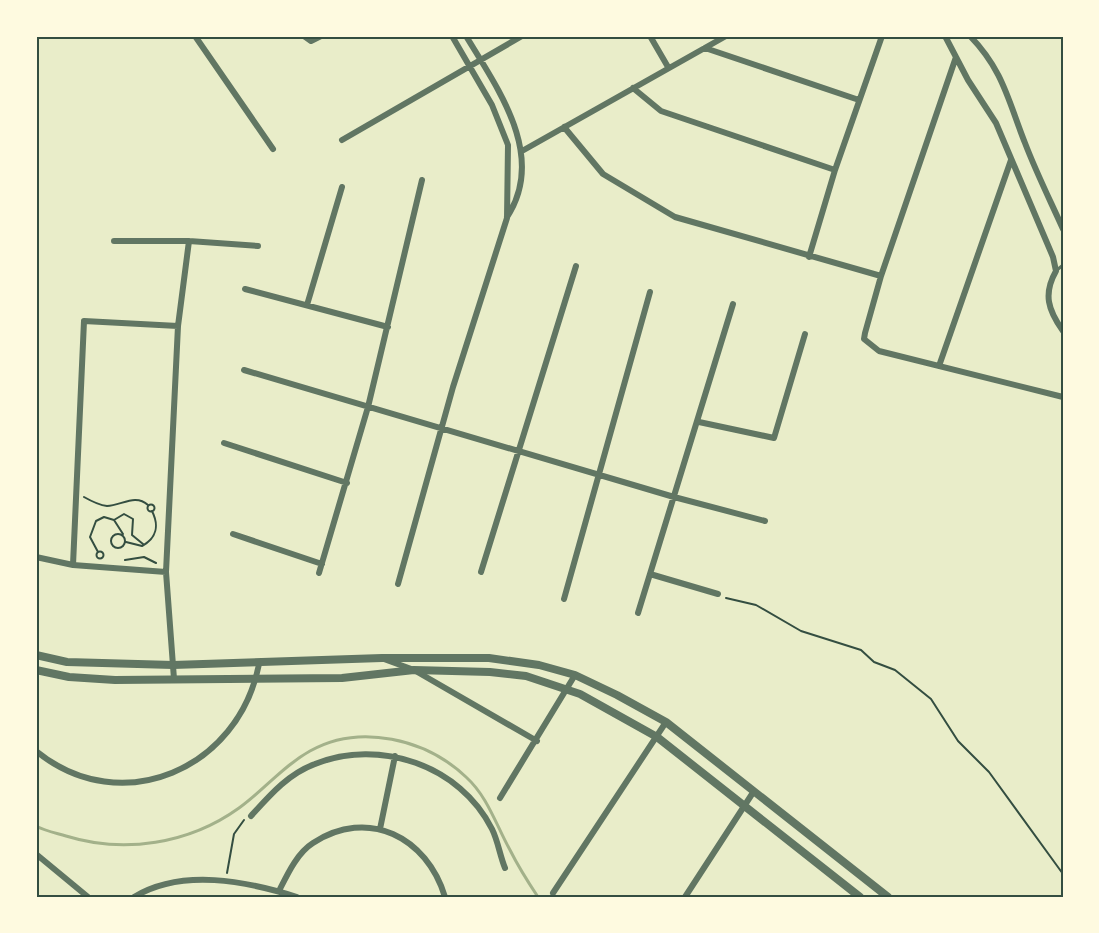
<svg xmlns="http://www.w3.org/2000/svg" width="1099" height="933" viewBox="0 0 1099 933" font-family="Signika,sans-serif">
<rect width="100%" height="100%" fill="#e9edc9"/>
<g fill="none" stroke-linecap="round" stroke-linejoin="round">
<!-- stream -->
<path stroke="#a3b18a" stroke-width="3" d="M36,826C45,831 56,833 66,836C124,854 189,844 239,808C264,790 283,766 310,751C360,723 426,739 466,777C488,797 496,825 510,850C518,866 528,882 538,897"/>
<!-- path -->
<path stroke="#344e41" stroke-width="2" d="M84,497C91,501 98,505 107,506C121,506 135,493 148,505
M147.5 508a3.5 3.5 0 1 1 7 0a3.5 3.5 0 1 1-7 0Z
M114,520L124,514L133,519L132,535L143,544
M111 541a7 7 0 1 1 14 0a7 7 0 1 1-14 0Z
M126,542L142,546C157,538 159,525 152,511
M96.5 555a3.5 3.5 0 1 1 7 0a3.5 3.5 0 1 1-7 0Z
M98,552L90,537L96,521L104,517L114,520L123,534
M125,560L144,557L156,563
M726,598L756,605L801,631L861,650L874,662L895,670L931,699L958,741L989,772L1063,874
M227,873L234,834L244,820"/>
<!-- service -->
<path stroke="#617663" stroke-width="3" d="M1057,270L1063,265"/>
<!-- minor -->
<path stroke="#617663" stroke-width="6" d="M195,36L273,149
M304,36L311,41L321,36
M466,36C498,89 547,156 507,217
M650,36L668,67
M945,36L968,80L996,123L1053,257L1056,271C1043,294 1048,310 1063,331
M970,36C1003,70 1008,100 1025,143C1036,172 1050,200 1063,229
M705,48L859,100
M633,88L661,111L835,170
M564,127L603,174L675,217L881,276L956,57
M342,140L522,36
M522,151L726,36
M114,241H189L258,246
M809,257L835,170L882,36
M881,276L865,333L864,339L879,351L1063,397
M245,289L388,327
M307,305L342,187
M939,366L1011,160
M244,370L674,497L765,521
M699,422L774,438L805,334
M224,443L347,483
M233,534L322,564
M36,557L73,565L166,572
M73,565L84,321L178,326
M481,572L576,266
M319,573L368,407L422,180
M650,574L718,594
M398,584L453,387L507,218L508,145L492,105L452,36
M564,599L650,292
M638,613L733,304
M384,659L414,670L537,741
M174,679L166,572L178,326L189,241
M36,751C122,821 239,768 259,664
M500,798L575,675
M251,816C270,795 288,774 315,764C379,738 460,765 492,829C498,841 500,856 505,868
M380,829L395,756
M36,854L88,897
M279,891C287,875 297,853 313,843C368,807 427,837 445,897
M553,893L666,722
M134,897C182,868 246,881 297,897
M685,897L754,791"/>
<!-- tertiary -->
<path stroke="#617663" stroke-width="8" d="M36,655L67,662L173,665L382,658H489L539,665L575,675L617,695L666,722L888,897
M36,670L69,677L115,680L342,678L414,670L490,672L526,676L580,694L657,737L860,897"/>
</g>
<!-- border -->
<rect width="1099" height="933" fill="none" stroke="#fefae0" stroke-width="75"/>
<rect x="38" y="38" width="1024" height="858" fill="none" stroke="#344e41" stroke-width="2"/>
</svg>
